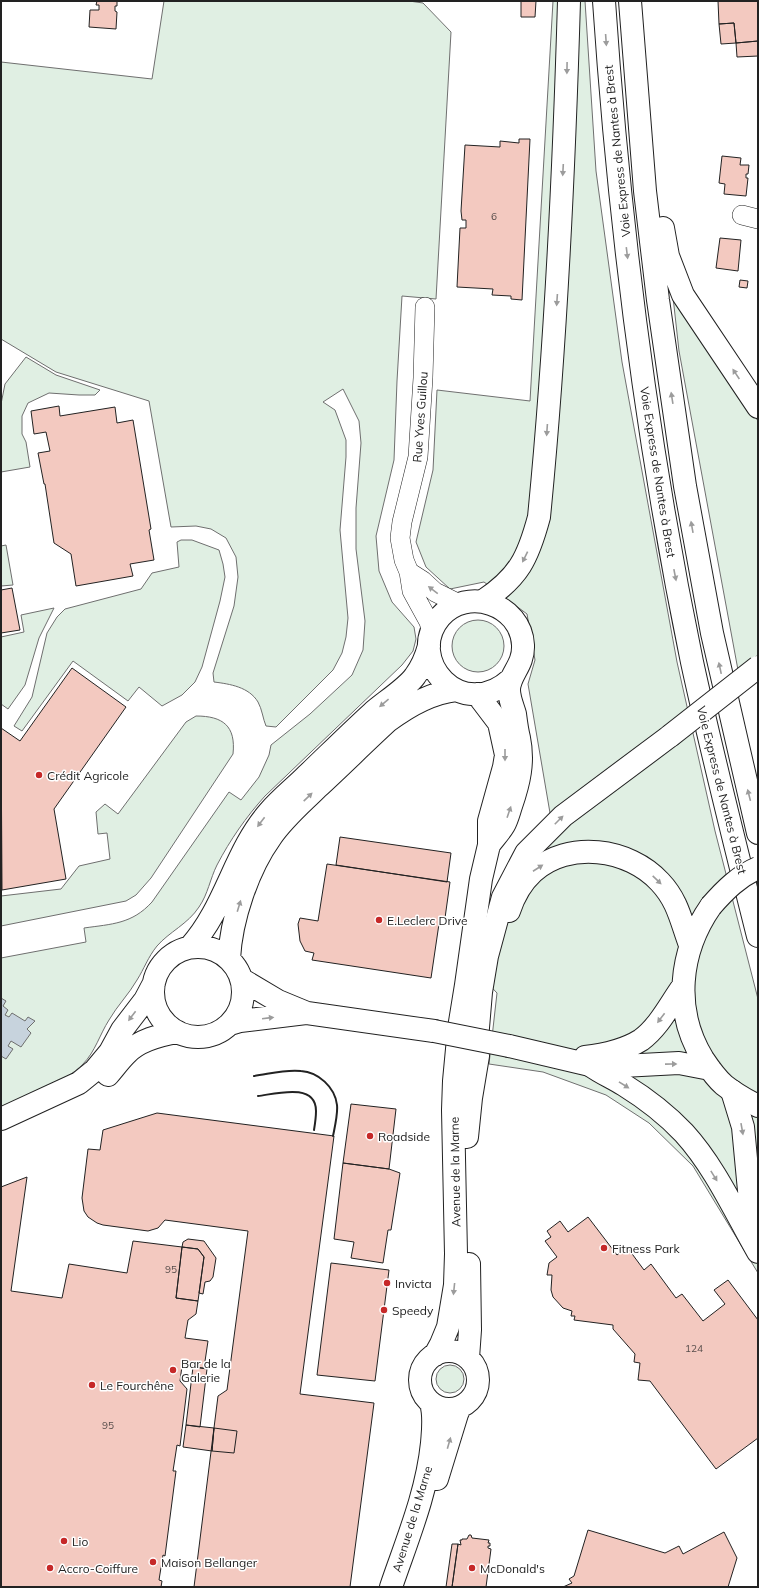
<svg xmlns="http://www.w3.org/2000/svg" width="759" height="1588" viewBox="0 0 759 1588" font-family="Mulish,sans-serif">
<rect width="100%" height="100%" fill="#fff"/>
<!-- green -->
<path fill="#e0efe3" stroke="#6f6f6f" d="M164,1H409L423,3L451,32L436,299L402,296L397,381L394,460L376,536L379,571L392,602L414,627L416,639L413,651L402,665L265,796C246,817 230,840 217,865C210,879 208,894 199,907C188,924 169,932 157,946C148,957 144,969 137,980C129,994 117,1006 109,1020C100,1034 95,1052 83,1064C66,1082 24,1099 1,1110V958L86,942L84,928C112,924 132,924 152,902L229,792L241,800L259,777L269,755L271,745L310,714L352,675L363,650L365,621L356,549V508L361,443L359,421L343,389L323,402L335,410L346,440V457L340,530L348,618L346,637L342,653L333,670L276,727L266,726C263,719 262,709 258,702C249,687 230,684 214,682L213,673L234,606L238,577L236,557L226,538L211,529L196,526L171,527L149,401L56,372L1,339V62L152,79Z
M553,1H585L596,171L622,362L677,662L715,831L758,999V1273L693,1166L649,1123L606,1095L543,1072L489,1064L497,993L478,973L489,903L522,843L550,813L528,684L535,660L527,614L484,582L450,589L426,567L416,542L433,470L437,390L530,401Z
M673,297L758,421V655L738,670L679,351Z
M26,357L56,375L100,390L95,395H79L49,393L28,403L22,416V434L26,442L30,467L1,472V404L5,384Z
M181,540H192L219,550L223,564L225,577L220,601L202,667L195,682L182,695L162,706L139,687L128,701L73,661L22,731L14,726L32,697L47,633L57,617L65,609L141,589L152,573L179,567L177,542Z
M6,545L13,585L1,586V546Z
M54,608L39,638L25,685L8,709L1,704V637L24,632L21,615Z
M452 646a26 26 0 1 1 52 0a26 26 0 1 1-52 0Z
M196,716C223,716 236,726 233,754L151,878L136,895L126,901L1,926V896L61,889L79,866L110,859L107,833L98,834L96,812L105,804L118,814L186,722Z
M436 1379a14 14 0 1 1 28 0a14 14 0 1 1-28 0Z"/>
<!-- water -->
<path fill="#c7d3dd" stroke="#6f6f6f" d="M1,998L6,1001L3,1006L8,1010L5,1015L9,1017L12,1013L25,1021L28,1017L35,1021L27,1029L31,1033L21,1047L11,1041L8,1046L13,1049L6,1059L1,1056Z"/>
<!-- building -->
<path fill="#f3c9c0" stroke="#222" d="M97,1H117V6H115V11L117,12L116,29L89,27L90,10H99V5H96Z
M521,1H536L535,17H521Z
M718,1H758V41L736,43L734,23L719,24Z
M734,23L736,43L721,44L719,24Z
M758,41V56L737,57L736,43Z
M519,139H530L522,300L511,299V296L492,295L493,289L457,287L460,228H466V220H462L461,211L465,145L500,147V141L519,143Z
M722,156L741,158L740,165H749L748,174H746V178H748L746,196L724,194L725,184L719,183Z
M720,238L741,240L738,271L716,268Z
M740,280L748,281L747,288L739,287Z
M59,406L60,416L115,407L117,423L133,420L151,529L149,530L154,560L130,564L133,576L76,586L71,554L54,543L45,484H44L38,453L50,451L46,432L34,434L31,411Z
M12,588L20,630L1,633V590Z
M72,668L126,707L54,809L66,879L2,890L1,728L20,741Z
M340,837L451,853L447,882L336,865Z
M327,864L450,882L445,918L440,917L431,978L312,960L314,953L305,951L300,941L298,924L300,918L318,921Z
M351,1104L396,1109L389,1169L343,1163Z
M157,1113L334,1136L300,1394L374,1403L350,1587H194L218,1396L227,1390L248,1231L165,1220L158,1228L148,1231L103,1225L97,1223L88,1217L84,1211L82,1198L88,1149L100,1150L103,1130Z
M343,1163L389,1169L400,1173L391,1230H388L383,1263L351,1258L354,1242L334,1239Z
M27,1177L11,1291L62,1298L69,1264L127,1273L133,1241L182,1247L176,1298L198,1301L196,1314L188,1320L185,1338L208,1341L204,1368L182,1366L180,1381L187,1389L180,1446L177,1445L173,1471H176L165,1556L163,1555L159,1580L162,1581L161,1587H1V1187Z
M588,1217L617,1255L627,1247L644,1270L651,1264L676,1298L682,1294L703,1321L725,1304L714,1290L728,1280L758,1320V1438L716,1469L650,1381L638,1380L640,1363L634,1362L635,1354L613,1329V1325L574,1320L575,1316H571L572,1311L563,1308L553,1297L551,1290L552,1275H547L549,1263L557,1257L545,1241L551,1237L547,1231L560,1221L568,1232Z
M188,1239L204,1241L216,1258L213,1277L210,1281L205,1282L203,1294L199,1293L204,1257L198,1249L182,1247L183,1242Z
M182,1247L198,1249L204,1257L198,1301L176,1298Z
M331,1263L389,1270L375,1381L317,1375Z
M193,1367L207,1369L200,1427L186,1425Z
M186,1425L214,1428L212,1451L183,1447Z
M214,1428L237,1431L234,1453L212,1451Z
M588,1530L665,1553L679,1546L683,1554L724,1532L737,1558L728,1587H563L572,1583L569,1579L574,1576Z
M469,1535H471L472,1538L489,1540L488,1543H490V1546H488V1548L491,1549L486,1587H452L458,1544L461,1545L460,1540H462V1539H467Z
M452,1544H458L452,1587H446Z"/>
<g fill="none" stroke-linecap="round" stroke-linejoin="round">
<!-- minor casing -->
<g stroke="#222" stroke-width="20">
<path id="minor" d="M742,215L758,219
M425,307L423,378L418,457L402,522L400,538L404,560L409,572L412,591L429,622L432,633
M409,572L423,581L435,592L459,604"/>
</g>
<!-- major casing -->
<g stroke="#222" stroke-width="24">
<path id="major" d="M489,845C494,838 500,832 504,825C507,820 509,812 511,806C519,783 524,762 519,738C517,730 516,722 515,714C513,707 509,698 509,690C509,674 524,666 523,645C521,604 467,586 440,617C404,660 462,724 511,679
M711,906C679,952 673,1010 703,1059C709,1068 716,1078 724,1085C734,1093 746,1100 758,1106
M509,911C514,896 521,883 533,872C568,840 629,848 660,882C678,901 681,921 690,945
M153 992a45 45 0 1 1 90 0a45 45 0 1 1-90 0Z
M190,947C226,907 234,852 269,812C280,799 294,788 306,776C328,755 349,734 372,713C383,703 407,688 415,676C422,667 426,657 429,646
M229,959C231,919 248,869 271,837C284,818 302,803 317,788C341,766 364,743 388,721C408,706 430,693 456,690
M241,979L278,1001L307,1013L434,1031
M230,1024L240,1021L306,1013
M509,1046L590,1065L622,1066L679,1063L710,1069
M585,1057C603,1055 625,1050 641,1040C659,1027 670,1004 683,986
M108,1075C114,1068 120,1060 126,1054C139,1040 160,1035 178,1032
M1,1119L79,1083L95,1070L110,1052L122,1030L145,1000L154,983
M467,1137L471,1098L478,1056
M420 1380a29 29 0 1 1 58 0a29 29 0 1 1-58 0Z
M435,1355L441,1344L448,1327L455,1285L456,1254L453,1110L454,1081L459,1028L466,985L481,879L489,845V821L504,767L506,755L499,723L477,694
M468,1358L470,1330L469,1264
M437,1479L457,1414L460,1407
M391,1587C407,1540 427,1493 432,1443C433,1430 435,1416 431,1403"/>
</g>
<!-- highway casing -->
<g stroke="#222" stroke-width="24">
<path id="highway" d="M604,1C619,223 647,445 692,662C712,754 735,845 758,936
M630,1L645,191L658,300L685,486L712,633L758,833
M663,228L668,256L683,295L758,407
M483,601C519,577 528,558 539,517C556,345 564,173 569,1
M590,1065C601,1073 613,1078 624,1085C645,1098 667,1115 684,1133C715,1167 735,1212 758,1252
M474,1075L481,992L487,956L503,897L526,853L563,816L670,736
M732,1091L743,1127L750,1201L758,1228"/>
</g>
<!-- minor -->
<use href="#minor" stroke="#fff" stroke-width="19"/>
<!-- major -->
<use href="#major" stroke="#fff" stroke-width="22"/>
<!-- highway -->
<use href="#highway" stroke="#fff" stroke-width="22"/>
<!-- major-bridge casing -->
<g stroke="#222" stroke-width="24" stroke-linecap="butt">
<path id="major-bridge" d="M711,906C725,890 739,876 758,868
M434,1031L509,1046"/>
</g>
<!-- highway-bridge casing -->
<g stroke="#222" stroke-width="24" stroke-linecap="butt">
<path id="highway-bridge" d="M670,736L758,667"/>
</g>
<!-- major-bridge -->
<use href="#major-bridge" stroke="#fff" stroke-width="22"/>
<!-- highway-bridge -->
<use href="#highway-bridge" stroke="#fff" stroke-width="22"/>
<!-- wall -->
<path stroke="#222" stroke-width="2" d="M254,1076C269,1074 286,1069 301,1071C318,1072 335,1087 337,1105C338,1114 335,1126 333,1136
M258,1096C275,1094 316,1082 316,1111C316,1117 315,1124 314,1130"/>
</g>
<!-- one-way arrows -->
<defs><path id="oneway-solid" d="M-6-.8H1V-3.2L6.5 0L1 3.2V.8H-6Z"/></defs>
<g fill="#9c9c9c">
<use href="#oneway-solid" transform="translate(606 40) rotate(86)"/>
<use href="#oneway-solid" transform="translate(567 68) rotate(91)"/>
<use href="#oneway-solid" transform="translate(563 170) rotate(93)"/>
<use href="#oneway-solid" transform="translate(627 253) rotate(83)"/>
<use href="#oneway-solid" transform="translate(557 300) rotate(94)"/>
<use href="#oneway-solid" transform="translate(736 374) rotate(-124)"/>
<use href="#oneway-solid" transform="translate(672 398) rotate(-99)"/>
<use href="#oneway-solid" transform="translate(547 430) rotate(94)"/>
<use href="#oneway-solid" transform="translate(692 527) rotate(-100)"/>
<use href="#oneway-solid" transform="translate(525 557) rotate(116)"/>
<use href="#oneway-solid" transform="translate(675 575) rotate(79)"/>
<use href="#oneway-solid" transform="translate(433 590) rotate(-143)"/>
<use href="#oneway-solid" transform="translate(720 668) rotate(-102)"/>
<use href="#oneway-solid" transform="translate(384 703) rotate(140)"/>
<use href="#oneway-solid" transform="translate(505 755) rotate(90)"/>
<use href="#oneway-solid" transform="translate(749 795) rotate(-104)"/>
<use href="#oneway-solid" transform="translate(308 797) rotate(-44)"/>
<use href="#oneway-solid" transform="translate(509 812) rotate(-71)"/>
<use href="#oneway-solid" transform="translate(559 820) rotate(-45)"/>
<use href="#oneway-solid" transform="translate(261 822) rotate(127)"/>
<use href="#oneway-solid" transform="translate(538 868) rotate(-33)"/>
<use href="#oneway-solid" transform="translate(657 880) rotate(44)"/>
<use href="#oneway-solid" transform="translate(239 906) rotate(-73)"/>
<use href="#oneway-solid" transform="translate(132 1016) rotate(127)"/>
<use href="#oneway-solid" transform="translate(268 1018) rotate(-7)"/>
<use href="#oneway-solid" transform="translate(661 1018) rotate(127)"/>
<use href="#oneway-solid" transform="translate(671 1064) rotate(-1)"/>
<use href="#oneway-solid" transform="translate(624 1085) rotate(32)"/>
<use href="#oneway-solid" transform="translate(742 1129) rotate(80)"/>
<use href="#oneway-solid" transform="translate(714 1176) rotate(58)"/>
<use href="#oneway-solid" transform="translate(454 1289) rotate(96)"/>
<use href="#oneway-solid" transform="translate(449 1443) rotate(-74)"/>
</g>
<!-- markers -->
<g fill="#c62828" stroke="#fff" stroke-width="1.5">
<circle cx="39" cy="775" r="4"/>
<circle cx="379" cy="920" r="4"/>
<circle cx="370" cy="1136" r="4"/>
<circle cx="604" cy="1248" r="4"/>
<circle cx="387" cy="1283" r="4"/>
<circle cx="384" cy="1310" r="4"/>
<circle cx="173" cy="1370" r="4"/>
<circle cx="92" cy="1385" r="4"/>
<circle cx="64" cy="1541" r="4"/>
<circle cx="153" cy="1562" r="4"/>
<circle cx="50" cy="1568" r="4"/>
<circle cx="472" cy="1568" r="4"/>
</g>
<g text-anchor="middle" dominant-baseline="central" stroke-width="3" stroke-linejoin="round" paint-order="stroke">
<!-- number labels -->
<g font-size="10" fill="#564c4a">
<text x="494" y="216">6</text>
<text x="171" y="1269">95</text>
<text x="694" y="1348">124</text>
<text x="108" y="1425">95</text>
</g>
<!-- street labels -->
<g font-size="12" fill="#222" stroke="#fff">
<text transform="translate(617 151) rotate(-96)">Voie Express de Nantes à Brest</text>
<text transform="translate(420 417) rotate(-86)">Rue Yves Guillou</text>
<text transform="translate(658 472) rotate(81)">Voie Express de Nantes à Brest</text>
<text transform="translate(722 790) rotate(76)">Voie Express de Nantes à Brest</text>
<text transform="translate(455 1172) rotate(-91)">Avenue de la Marne</text>
<text transform="translate(412 1519) rotate(-73)">Avenue de la Marne</text>
</g>
<!-- poi labels -->
<g font-size="12" fill="#222" stroke="#fff" text-anchor="start">
<text x="47" y="775">Crédit Agricole</text>
<text x="387" y="920">E.Leclerc Drive</text>
<text x="378" y="1136">Roadside</text>
<text x="612" y="1248">Fitness Park</text>
<text x="395" y="1283">Invicta</text>
<text x="392" y="1310">Speedy</text>
<text x="181" y="1363">Bar de la<tspan x="181" dy="14">Galerie</tspan></text>
<text x="100" y="1385">Le Fourchêne</text>
<text x="72" y="1541">Lio</text>
<text x="161" y="1562">Maison Bellanger</text>
<text x="58" y="1568">Accro-Coiffure</text>
<text x="480" y="1568">McDonald's</text>
</g>
</g>
<!-- border -->
<rect width="759" height="1588" fill="none" stroke="#222222" stroke-width="4"/>
</svg>
